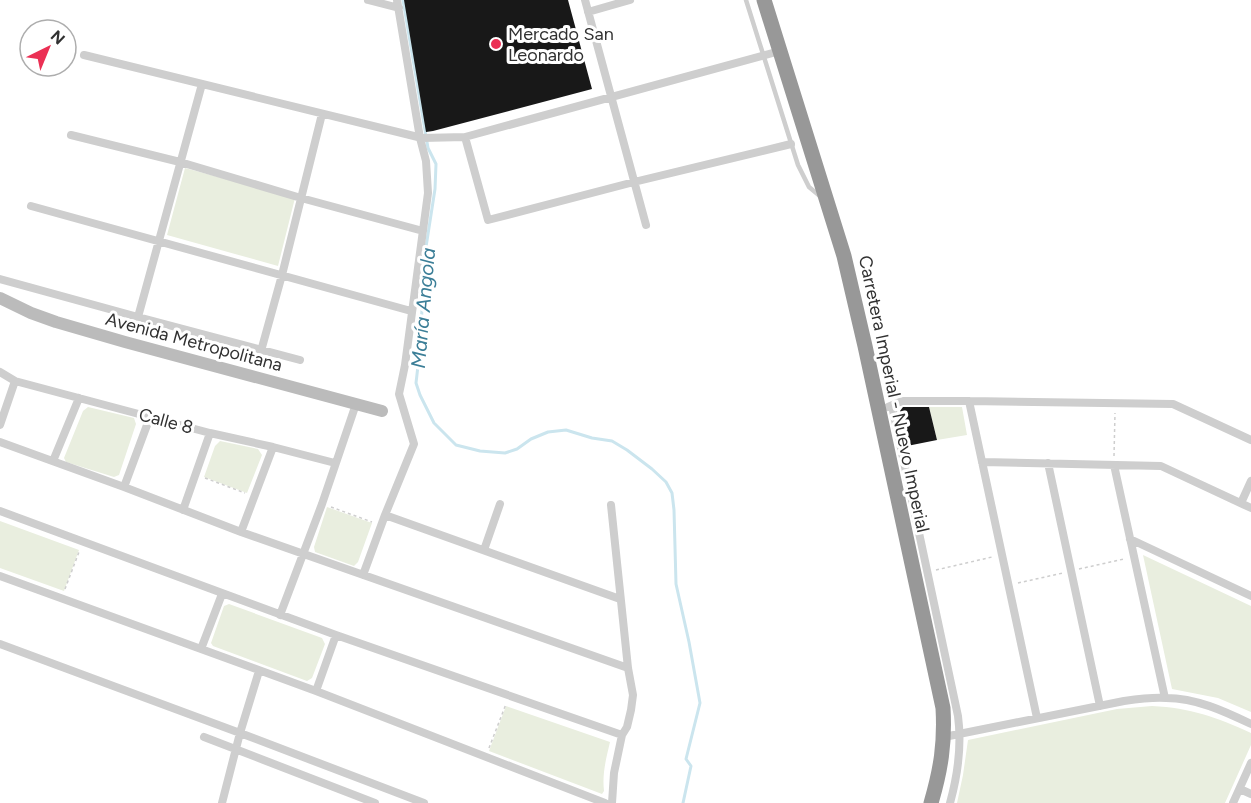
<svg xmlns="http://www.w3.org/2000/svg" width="1251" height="803" viewBox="0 0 1251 803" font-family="Figtree,sans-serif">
<rect width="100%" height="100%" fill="#fff"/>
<!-- green -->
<path fill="#e9eedf" d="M185,168L295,198L278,266L167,235Z
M88,407L134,418L136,424L119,475L114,477L66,462L64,458L83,411Z
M929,407H962L967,435L937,440Z
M220,441L258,449L262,455L247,493L204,477L215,446Z
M327,507L372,523L358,562L354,566L315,552L314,547Z
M0,521L79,550L64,591L0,568Z
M1143,555L1251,606V712L1218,698L1172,689Z
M229,604L322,638L325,644L312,678L307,681L213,646L211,643L224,606Z
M506,706L610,742C606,759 602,774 604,791L602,794L489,751Z
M1152,706C1191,708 1216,717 1251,733V745L1225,803H957L963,775L968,740L1117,709Z"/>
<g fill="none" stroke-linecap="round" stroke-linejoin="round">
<!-- stream -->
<path stroke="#cbe5ee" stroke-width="3" d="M403,0L428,148L436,164L435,189L426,247L419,357L416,383L420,395L434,423L456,445L480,451L505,453L517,449L531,439L548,432L566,430L592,438L612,441L627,450L652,469L666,482L672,493L674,510L676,584L689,642L700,703L686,759L691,766L683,803"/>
</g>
<!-- building -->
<path fill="#181818" d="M404,0H568L592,89L433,131L426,132Z
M903,407H929L937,440L907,446L900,411Z"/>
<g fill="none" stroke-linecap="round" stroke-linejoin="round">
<!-- path -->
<path stroke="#cecece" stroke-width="1.5" stroke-dasharray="3 3" stroke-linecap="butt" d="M1114,456L1115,413
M205,478L245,493
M331,507L372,522
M1079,569L1124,559
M936,570L992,557
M1018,583L1063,573
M65,589L79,552
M489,748L506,704"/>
<!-- lane -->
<path stroke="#cecece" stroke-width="4.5" d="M746,0L798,165L809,187L821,197"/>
<!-- street -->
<path stroke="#cecece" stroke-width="8" d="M368,0L399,8
M585,0L646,225
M588,12L630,0
M84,55L422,138L465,137L780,51
M71,135L180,162L301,198L423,231
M465,137L488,220L634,182L791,144
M31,206L411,311
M0,279L138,317L300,360
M138,317L202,84
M261,351L282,275L322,114
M0,372L15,381L210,433L273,447L335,463
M969,401L1037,718
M892,406L958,716C962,746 958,774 950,803
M888,407L902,401H969L1173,404L1251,440
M0,425L15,381
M0,442L124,487L241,532L628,668
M53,461L79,398
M982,462L1161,466L1251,508
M1048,463L1100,706
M1114,465L1165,698
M124,487L150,417
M1241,503L1251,481
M611,505L628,668L633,695L631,710L627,727L622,735L614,773L612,803
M183,510L210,433
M0,511L336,635L622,735
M385,515L620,599
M241,532L273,447
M1130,539L1251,596
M484,550L500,504
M363,575L385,515L414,444L399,394L405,365L428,193L426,161L420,138L397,0
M0,576L201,649
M222,594L201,649L316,691L605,803
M280,615L322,504L356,404
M0,644L240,733L222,803
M259,671L240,733L424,803
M316,691L336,635
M204,737L375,803
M944,737L1124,701C1138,699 1152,697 1166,698C1196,698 1224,711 1251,724
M1240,789L1251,794
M1233,803L1251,763"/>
<!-- secondary -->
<path stroke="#bbb" stroke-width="12" d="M0,298L31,313L56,322L125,342L382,411"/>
<!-- highway -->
<path stroke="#989898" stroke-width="15" d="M764,0L844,256L865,346L943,708C945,743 941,769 931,803"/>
</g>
<!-- markers -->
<circle fill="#eb3054" stroke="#fff" stroke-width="2" cx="496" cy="44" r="6"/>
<g text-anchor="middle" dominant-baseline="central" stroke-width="6" stroke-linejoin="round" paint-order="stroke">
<!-- poi labels -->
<g font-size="18" fill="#313131" stroke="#fff" text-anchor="start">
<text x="508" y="34">Mercado San<tspan x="508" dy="21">Leonardo</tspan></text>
</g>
<!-- street labels -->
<g font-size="18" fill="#313131" stroke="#fff">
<text transform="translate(194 342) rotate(15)">Avenida Metropolitana</text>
<text transform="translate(894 394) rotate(78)">Carretera Imperial - Nuevo Imperial</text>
<text transform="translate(166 421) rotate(15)">Calle 8</text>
</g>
<!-- water labels -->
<g font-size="20" font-style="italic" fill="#3b7e97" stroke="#fff">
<text transform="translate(423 308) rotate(-85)">María Angola</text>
</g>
</g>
<!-- north arrow -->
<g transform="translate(48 48) rotate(43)"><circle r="28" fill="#ffffff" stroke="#adadad" stroke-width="1.5"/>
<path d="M0-4.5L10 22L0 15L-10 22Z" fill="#eb3054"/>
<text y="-9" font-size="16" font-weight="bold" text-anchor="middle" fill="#313131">N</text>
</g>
</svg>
